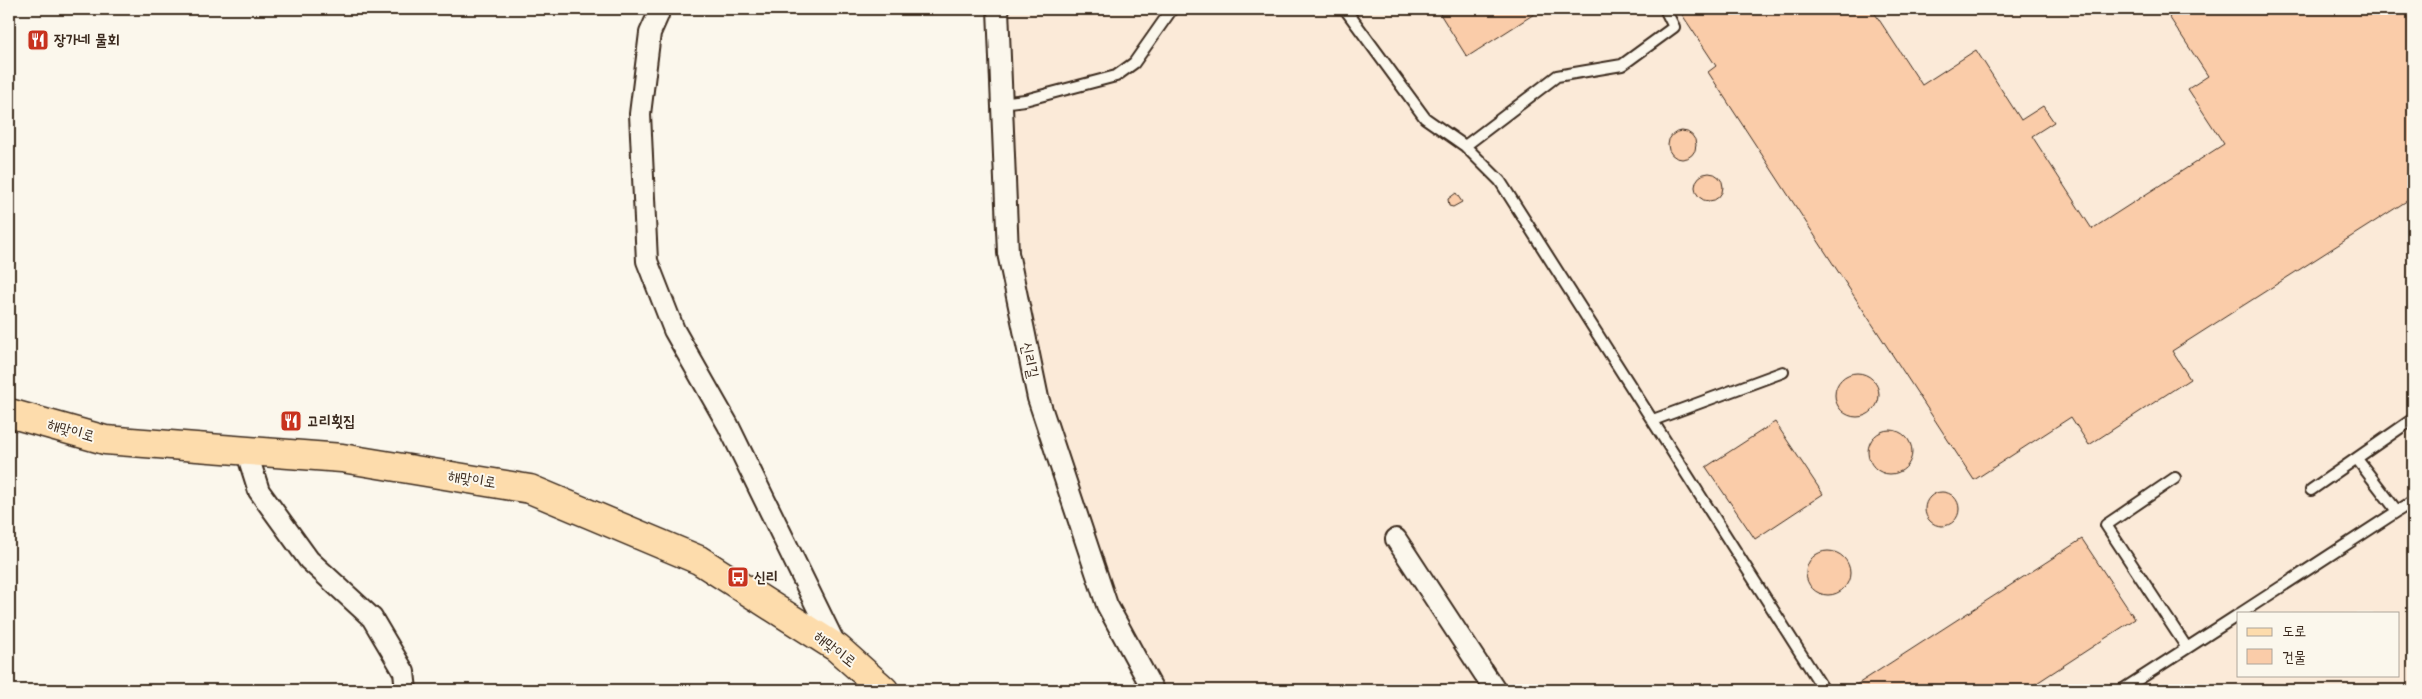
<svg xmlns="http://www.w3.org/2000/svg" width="2422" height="699" viewBox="0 0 2422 699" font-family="'Shantell Sans','Poor Story',sans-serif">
<rect width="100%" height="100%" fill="#fbf7ec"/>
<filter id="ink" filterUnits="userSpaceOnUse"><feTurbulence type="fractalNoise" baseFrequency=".02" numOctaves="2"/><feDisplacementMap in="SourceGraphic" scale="10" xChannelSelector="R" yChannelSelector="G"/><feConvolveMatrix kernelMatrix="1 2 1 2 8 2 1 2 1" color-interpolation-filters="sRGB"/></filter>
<g filter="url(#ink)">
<!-- built -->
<path fill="#fbead8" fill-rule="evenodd" d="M1001,9H2413V690H1166L1116,601L1038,360L1021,257L1005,103ZM2238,613H2398V675H2238Z"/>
<!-- building -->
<path fill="#facca9" stroke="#3b2a1e" d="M1437,9H1542L1467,57Z
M1687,9H1872L1922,85L1976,50L2021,120L2043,106L2054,122L2032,136L2092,229L2224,144L2188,89L2208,76L2164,9H2413V197L2172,351L2190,379L2089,445L2071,417L1974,480L1708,72L1716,66L1681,13Z
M1668 145a14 14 0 1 1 28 0a14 14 0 1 1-28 0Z
M1695 187a14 14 0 1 1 28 0a14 14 0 1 1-28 0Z
M1456,193L1462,202L1453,207L1449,206L1448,199Z
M1835 395a22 22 0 1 1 44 0a22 22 0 1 1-44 0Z
M1775,422L1823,494L1755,539L1706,467Z
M1868 452a22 22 0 1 1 44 0a22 22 0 1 1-44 0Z
M1925 509a17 17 0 1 1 34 0a17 17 0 1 1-34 0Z
M2082,539L2135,619L2026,690L1850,689Z
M1806 573a22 22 0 1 1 44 0a22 22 0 1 1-44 0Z"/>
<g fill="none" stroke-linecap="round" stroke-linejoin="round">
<!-- service casing -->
<g stroke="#3b2a1e" stroke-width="14">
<path id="service" d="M1345,9L1425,118L1465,146L1500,181L1824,690
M1001,103L1025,100L1116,76L1134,63L1172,9
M1465,146L1557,76L1622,65L1674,27L1665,9
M1653,420L1783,372
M2357,459L2397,511
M2175,478L2106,525L2187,648
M2311,490L2413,419
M2241,613L2413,501
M2122,690L2238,615"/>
</g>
<!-- minor casing -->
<g stroke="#3b2a1e" stroke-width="24">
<path id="minor" d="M659,9L658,15L650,33L640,114L647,261L674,330L728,425L837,648
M998,9L1008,253L1038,398L1107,605L1153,690
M246,450L259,491L309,560L372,618L404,672L406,690
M1396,539L1495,690"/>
</g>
<!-- primary casing -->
<g stroke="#3b2a1e" stroke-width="31">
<path id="primary" d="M9,413L105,440L342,458L530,489L699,560L837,648L884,690"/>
</g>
<!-- service -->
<use href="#service" stroke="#fbf7ec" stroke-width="10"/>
<!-- minor -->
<use href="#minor" stroke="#fbf7ec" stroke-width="20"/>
<!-- primary -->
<use href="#primary" stroke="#fddcac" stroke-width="28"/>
</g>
</g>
<!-- icons -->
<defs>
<g id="restaurant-square" transform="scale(1.125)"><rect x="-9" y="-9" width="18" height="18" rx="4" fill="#c8321e" stroke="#fbf7ec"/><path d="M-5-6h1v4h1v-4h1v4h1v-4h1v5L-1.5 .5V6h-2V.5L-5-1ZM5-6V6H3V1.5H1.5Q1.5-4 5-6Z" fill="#fff"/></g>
<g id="bus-square" transform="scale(1.125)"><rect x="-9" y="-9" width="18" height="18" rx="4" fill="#c8321e" stroke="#fbf7ec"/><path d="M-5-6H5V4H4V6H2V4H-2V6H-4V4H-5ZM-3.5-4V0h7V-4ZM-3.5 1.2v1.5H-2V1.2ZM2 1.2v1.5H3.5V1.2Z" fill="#fff"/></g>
</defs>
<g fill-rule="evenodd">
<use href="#restaurant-square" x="38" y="40"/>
<use href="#restaurant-square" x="291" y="421"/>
<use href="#bus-square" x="738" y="577"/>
</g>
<g text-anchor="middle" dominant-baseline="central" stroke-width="4" stroke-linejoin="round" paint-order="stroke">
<!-- poi labels -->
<g font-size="15" font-weight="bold" fill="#3b2a1e" stroke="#fbf7ec" text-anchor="start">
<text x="54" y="40">장가네 물회</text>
<text x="307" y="421">고리횟집</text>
<text x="754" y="577">신리</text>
</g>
<!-- street labels -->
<g font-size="15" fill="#3b2a1e" stroke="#fbf7ec">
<text transform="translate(1030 360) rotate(78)">신리길</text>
<text transform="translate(71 430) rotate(16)">해맞이로</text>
<text transform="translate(472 479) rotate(9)">해맞이로</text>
<text transform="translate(835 649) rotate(38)">해맞이로</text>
</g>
</g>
<!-- margin -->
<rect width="2422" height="699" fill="none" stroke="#fbf7ec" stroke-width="30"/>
<rect x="15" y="15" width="2392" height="669" fill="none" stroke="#3b2a1e" stroke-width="2" filter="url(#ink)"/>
<!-- legend -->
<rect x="2237" y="612" width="162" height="65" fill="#fbf7ec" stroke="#aea59a"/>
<rect x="2247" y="628" width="25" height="8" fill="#fddcac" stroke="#aea59a"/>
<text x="2282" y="636" font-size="15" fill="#3b2a1e">도로</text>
<rect x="2247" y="649" width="25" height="15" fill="#facca9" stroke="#aea59a"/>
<text x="2282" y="662" font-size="15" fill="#3b2a1e">건물</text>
</svg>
